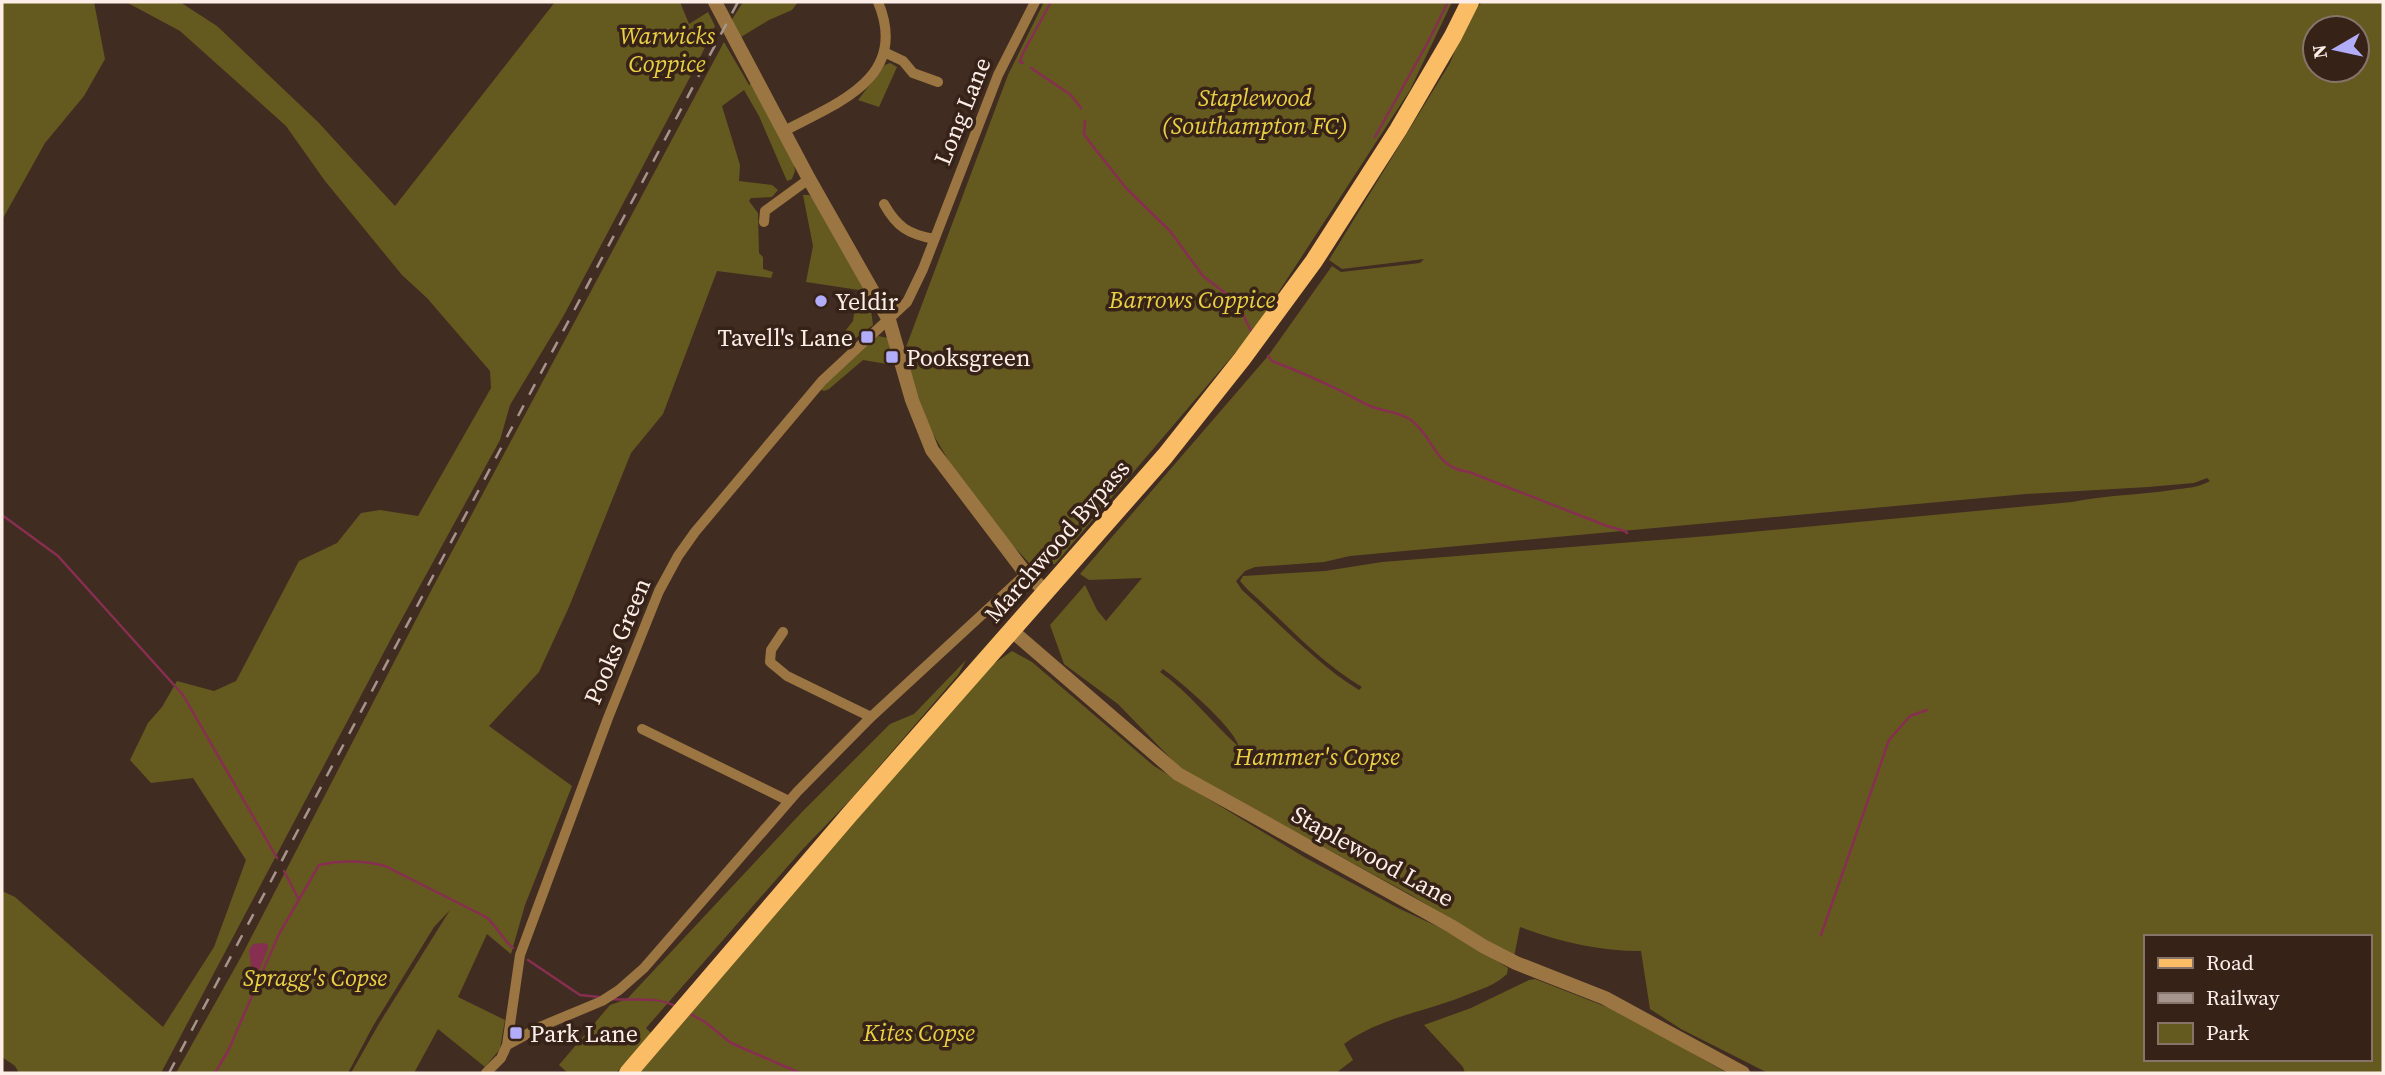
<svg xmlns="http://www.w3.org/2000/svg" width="2385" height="1075" viewBox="0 0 2385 1075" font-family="'Source Serif 4',serif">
<rect width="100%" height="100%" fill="#412c21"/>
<!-- green -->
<path fill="#645a20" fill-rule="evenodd" d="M2,2H94L105,59L84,96L45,143L2,220Z
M126,2H180L217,26L318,122L395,206L555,2H680L689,24L708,12L715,26L697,64L564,315L510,405L500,440L393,635L161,1073H19L15,1066L2,1057V891L15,897L163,1027L214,947L246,860L193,778L151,783L130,760L148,723L162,707L177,681L214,691L236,681L299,561L337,543L361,513L380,510L418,516L491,388L490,371L427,298L402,275L325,181L286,126L180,31Z
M743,2H798L792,10L769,20L741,37L731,21Z
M1044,2H1452L1410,90L1252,333L1055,564H1030L973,502L930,429L903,355L1008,75Z
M1483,2H2383V1073H1768L1681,1029L1650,1009L1641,951C1598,951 1560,942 1520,927L1514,957L1411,895L1181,769L1118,704L1064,664L1050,625L1085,585L1097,610L1106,621L1142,578L1089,580L1080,574L1268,356L1332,266L1341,272L1420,263L1424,259L1342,269L1329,260L1450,63L1471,11ZM2315,28H2357V70H2315ZM2207,478L2210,481C2198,488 2185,488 2172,490C2139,495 2105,495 2072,502L1708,536L1382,562L1325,571L1243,576L1240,581L1248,590C1285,622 1319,662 1362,687L1359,690C1318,665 1279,623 1242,590L1236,581L1245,571L1255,567L1324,562L1350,556L2026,494L2148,487L2194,483ZM1163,669C1180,681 1235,728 1239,747C1211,722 1191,694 1160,672ZM2145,937H2369V1059H2145Z
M724,42L749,85L752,83L793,160L795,171L792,179L787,181L759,116L744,90L722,106L740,165L739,181L772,185L778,190L772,197L751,198L749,201L758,213L759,253L763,257V269L773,272L771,278L717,271L663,414L631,453L569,607L539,672L489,726L572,786L525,905L511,954L487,934L458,997L505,1020L500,1049L485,1067L438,1029L414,1073H351L380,1022L450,910L434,927L373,1026L348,1073H176L241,957L433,587Z
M890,63L897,67L879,107L858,100L885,65Z
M803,195H809L815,200L864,288L859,290L806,282L813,246Z
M856,300L870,301L873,325L856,338L842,335L853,321Z
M878,336L888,338L893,365L863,360L829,389L824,391L820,389Z
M1012,651L1032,662L1154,766L1304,857L1400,909L1456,935L1508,968L1507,974C1496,985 1479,990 1464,996C1424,1012 1379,1018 1344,1044L1353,1060L1336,1073H639C753,936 871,802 989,667Z
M966,660L958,675L851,799L802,850L646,1028L652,1034L616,1073H568L559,1065L610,1005L627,999L802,812L890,724L914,714Z
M1535,979L1622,1013L1727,1073H1465L1463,1067L1424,1025L1471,1008L1529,980Z"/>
<!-- water -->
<path fill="#872f50" d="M262,943L268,944V948L258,974L255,973L251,966L249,950L253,944Z"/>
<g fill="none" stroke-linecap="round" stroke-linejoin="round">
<!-- stream -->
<path stroke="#872f50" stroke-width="2.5" d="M1023,63L1020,62L1023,53L1051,2
M1031,68L1071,95L1081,108
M1085,121L1084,134L1092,145L1126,188L1170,231L1203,276L1237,302L1252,333
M1375,137L1428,42L1448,2
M1268,356L1272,361C1295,370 1319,380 1341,391C1351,396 1360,402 1370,406C1384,412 1398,411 1411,420C1435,438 1434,468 1469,472L1607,526L1625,531L1627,533
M2,515L58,556L183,695L277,858
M284,871L298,898
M1821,935L1889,740L1910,716L1927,710
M528,960L580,995L599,997
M613,999C634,1001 656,996 675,1006
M687,1012L705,1022L731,1043L800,1073
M215,1073L228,1051L279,934L319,865C342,860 362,860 385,866L486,917C497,926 502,939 513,948"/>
<!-- minor -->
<path stroke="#9b7642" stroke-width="10" d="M884,52L903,61L913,73L938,82
M784,131C837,103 910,78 878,2
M884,204C897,227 908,234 934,239
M764,222L765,211L809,179
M783,632L771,650L770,662L787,676L871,717
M642,729L789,801
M507,1045L542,1026L602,1001L619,990L644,968L797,792L871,717L1026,574
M486,1073L501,1058L507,1045L520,955L608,718L659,591L678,556L695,532L822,381L907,302L923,269L998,75L1035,2"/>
<!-- tertiary -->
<path stroke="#9b7642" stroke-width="14" d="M715,2L809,179L889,320L912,400L932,450L1026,574L1046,591
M1011,630L1178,774L1451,926L1483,946L1516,963L1605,998L1743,1073"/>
<!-- primary -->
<path stroke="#fabc65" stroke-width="18" d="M628,1073L850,814L1165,456L1242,359L1314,261L1398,130L1453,36L1470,2"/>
<!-- rail -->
<path stroke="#a6958c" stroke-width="2.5" stroke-dasharray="12 12" stroke-linecap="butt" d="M169,1073L738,2"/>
</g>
<!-- markers -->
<g fill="#b1adfa" stroke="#362217" stroke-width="2.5">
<circle cx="821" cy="301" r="7"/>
<rect x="860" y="330" width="14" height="14" rx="3.5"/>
<rect x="885" y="350" width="14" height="14" rx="3.5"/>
<rect x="509" y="1026" width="14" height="14" rx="3.5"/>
</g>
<g text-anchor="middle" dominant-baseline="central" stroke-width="7" stroke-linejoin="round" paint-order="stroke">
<!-- park labels -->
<g font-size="24" font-style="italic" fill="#e9d044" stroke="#362217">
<text x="667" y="35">Warwicks<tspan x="667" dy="28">Coppice</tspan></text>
<text x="1255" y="97">Staplewood<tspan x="1255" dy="28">(Southampton FC)</tspan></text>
<text x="1192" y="299">Barrows Coppice</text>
<text x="1317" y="756">Hammer's Copse</text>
<text x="315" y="977">Spragg's Copse</text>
<text x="919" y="1032">Kites Copse</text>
</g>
<!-- street labels -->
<g font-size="24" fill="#fdefe8" stroke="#362217">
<text transform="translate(962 111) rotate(-68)">Long Lane</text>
<text transform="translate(1057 541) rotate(-49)">Marchwood Bypass</text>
<text transform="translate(617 641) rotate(-67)">Pooks Green</text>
<text transform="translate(1373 856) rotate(29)">Staplewood Lane</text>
</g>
<!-- poi labels -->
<g font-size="24" fill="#fdefe8" stroke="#362217" text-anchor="start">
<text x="835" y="301">Yeldir</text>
<text x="853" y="337" text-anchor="end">Tavell's Lane</text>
<text x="906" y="357">Pooksgreen</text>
<text x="530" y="1033">Park Lane</text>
</g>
</g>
<!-- border -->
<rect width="2385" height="1075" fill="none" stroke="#fdefe8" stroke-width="7"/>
<!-- legend -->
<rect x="2144" y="935" width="228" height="126" fill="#362217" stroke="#86746b" stroke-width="2"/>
<rect x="2158" y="958" width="35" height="10" fill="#fabc65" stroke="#86746b" stroke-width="2"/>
<text x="2206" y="970" font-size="21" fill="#fdefe8">Road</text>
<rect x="2158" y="993" width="35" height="10" fill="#a6958c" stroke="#86746b" stroke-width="2"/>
<text x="2206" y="1005" font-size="21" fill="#fdefe8">Railway</text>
<rect x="2158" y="1023" width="35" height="21" fill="#645a20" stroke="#86746b" stroke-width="2"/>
<text x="2206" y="1040" font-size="21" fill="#fdefe8">Park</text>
<!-- north arrow -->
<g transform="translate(2336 49) rotate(261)"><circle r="33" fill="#362217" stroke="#86746b" stroke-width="2"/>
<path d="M0-5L12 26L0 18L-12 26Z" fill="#b1adfa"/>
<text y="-10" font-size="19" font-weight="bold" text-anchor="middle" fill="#fdefe8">N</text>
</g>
</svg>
